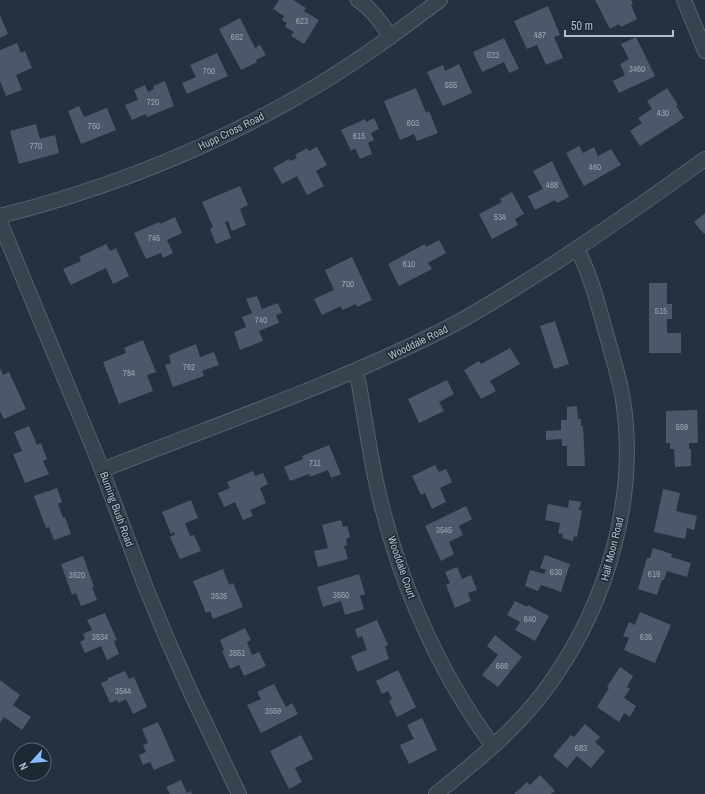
<svg xmlns="http://www.w3.org/2000/svg" width="705" height="794" viewBox="0 0 705 794" font-family="'Archivo Narrow',sans-serif">
<rect width="100%" height="100%" fill="#243140"/>
<!-- building -->
<path fill="#4a5869" d="M279,0H293L306,8L304,11L319,20L304,44L291,36L294,32L285,27L287,23L282,20L284,16L273,9Z
M595,0H631L633,4L631,5L637,19L621,27L619,24L610,29Z
M548,6L560,35L554,37L563,58L546,65L537,45L527,49L514,21Z
M0,15L8,34L0,38Z
M240,18L255,48L260,45L266,55L256,60L257,62L241,70L219,29Z
M636,37L655,76L619,93L613,81L625,75L620,64L629,59L621,44Z
M504,38L519,69L509,73L504,62L482,72L473,52Z
M17,43L21,53L25,51L32,68L16,75L22,90L6,96L0,81V50Z
M217,53L228,76L187,94L182,83L196,77L190,65Z
M459,64L472,93L443,106L427,72L443,65L445,71Z
M165,81L174,106L147,117L146,114L132,120L125,105L138,100L134,90L145,85L148,92L154,89L153,86Z
M416,88L426,113L429,111L438,133L417,141L414,134L400,140L384,101Z
M667,88L678,105L676,106L684,118L640,146L630,131L642,123L638,118L652,109L647,101Z
M79,106L84,117L107,108L116,130L81,144L68,111Z
M374,118L379,129L371,133L374,140L368,143L372,154L360,159L355,148L351,151L341,130L365,119L366,122Z
M36,124L40,139L55,135L59,153L19,164L10,131Z
M579,146L583,153L594,147L598,156L611,149L621,165L584,186L566,153Z
M317,147L327,165L316,171L324,186L307,195L297,176L282,184L273,168L289,159L290,161L297,158L295,155L307,148L309,151Z
M552,161L569,197L557,203L555,200L535,210L528,196L543,189L533,171Z
M240,186L248,205L240,209L246,225L232,231L228,221L225,222L231,238L216,244L210,229L213,227L202,202Z
M512,192L524,214L515,219L518,225L492,239L479,214L502,202L500,199Z
M705,213V233L704,234L694,222Z
M175,217L182,233L167,240L173,253L163,258L161,253L146,259L134,233L159,222L160,224Z
M439,240L446,253L428,263L432,269L399,286L388,264L425,244L426,247Z
M106,244L110,251L116,248L129,276L113,284L106,268L71,285L63,269L81,261L79,257Z
M352,257L372,300L357,307L356,304L342,310L341,306L322,315L314,299L334,290L325,270Z
M649,283H667V304H672V319H667V333H681V353H649Z
M257,296L262,309L278,303L282,313L276,315L279,323L259,331L263,341L240,350L234,332L246,327L242,317L252,313L246,299Z
M555,321L569,364L554,369L540,326Z
M143,340L156,372L147,375L153,391L119,404L103,362L126,353L124,348Z
M196,344L200,357L214,352L219,365L202,371L204,376L173,387L165,365L171,363L169,355Z
M510,348L520,364L490,381L496,391L481,399L464,370L479,361L481,364Z
M0,368L3,375L9,372L26,409L4,419L0,411Z
M447,380L454,394L439,402L444,411L419,423L408,399Z
M577,406L578,419H581V426H583L585,466H567V446H562V439L546,440V431L561,430V420H567V407Z
M697,410L698,443H689V449H691V466L675,467L674,449H670V443H666V411Z
M29,426L37,445L41,443L47,459L43,461L49,474L25,483L13,454L22,451L14,432Z
M329,445L341,474L331,478L328,470L310,477L309,474L290,481L284,467L303,459L302,456Z
M435,465L439,472L446,469L452,482L440,488L446,502L432,509L425,493L421,495L412,476Z
M253,471L255,476L263,473L268,484L260,488L266,503L250,510L253,516L243,520L235,502L224,507L218,493L230,488L227,482Z
M57,488L62,502L58,504L63,518L65,517L71,534L54,540L49,527L46,528L34,496Z
M663,489L680,493L676,511L697,516L694,530L687,528L685,539L654,532Z
M191,500L198,518L185,523L190,536L194,535L201,551L180,559L170,537L175,534L174,532L171,534L162,512Z
M569,500L581,502L579,510L582,511L577,537L574,536L573,541L562,538L563,534L558,533L560,523L545,520L548,504L568,508Z
M466,506L472,519L459,526L463,535L449,542L454,554L441,561L425,526Z
M341,520L343,527L347,526L350,537L346,539L347,545L344,546L348,559L318,567L314,551L328,548L322,525Z
M653,548L672,554L671,557L691,563L687,577L667,571L664,580H662L657,595L638,589L647,558H650Z
M545,555L570,564L561,592L541,585L538,591L525,586L530,570L544,574L546,570L540,568Z
M83,556L94,587H92L97,600L81,606L76,593L72,595L61,564Z
M457,567L462,579L471,575L477,590L468,593L471,601L455,608L446,585L450,583L445,572Z
M223,569L229,585L233,583L243,607L213,619L210,611L206,613L193,581Z
M359,574L365,594L360,596L364,609L345,615L341,601L323,607L317,587Z
M515,601L527,607L528,605L549,616L535,641L515,630L520,622L507,615Z
M640,612L671,625L655,663L624,650L629,638L623,636L629,622L635,625Z
M105,613L117,640L114,641L119,654L107,660L101,646L85,653L80,642L85,639L83,634L92,630L87,620Z
M377,620L388,645L385,647L389,659L357,672L351,656L367,650L362,636L358,638L355,629Z
M245,628L251,640L247,642L252,655L259,652L266,666L244,676L239,665L230,669L222,651L224,650L220,640Z
M495,635L522,657L498,687L482,675L498,655L487,646Z
M620,667L633,676L627,687L630,689L624,698L636,706L630,717L624,713L619,722L597,707L609,688L607,687Z
M398,670L416,707L397,717L389,701L392,699L388,691L382,694L376,681Z
M125,671L129,679L134,677L147,707L133,714L126,699L119,703L117,700L110,703L101,683L108,680V678Z
M0,680L20,695L13,705L31,717L22,730L4,717L0,723Z
M274,684L286,707L292,703L298,714L261,733L247,705L261,699L257,692Z
M422,718L437,750L409,764L400,745L414,739L407,725Z
M158,722L175,761L154,770L150,762L143,765L139,755L146,752L143,745L148,743L142,729Z
M585,724L600,737L595,742L605,751L591,768L577,756L567,768L553,756L571,735L574,737Z
M301,735L313,759L295,768L302,782L289,789L270,751Z
M540,775L555,791L551,794H514L527,782L530,785Z
M181,780L187,793L191,791L192,794H170L166,787Z"/>
<g fill="none" stroke-linecap="round" stroke-linejoin="round">
<!-- minor casing -->
<g stroke="#56616d" stroke-width="16">
<path id="minor" d="M358,0C372,9 381,23 391,37
M684,0L705,51
M0,216C111,188 220,144 318,85C361,59 400,30 440,0
M0,222L97,457L144,583L167,639L191,693L239,794
M355,371L359,384C364,415 369,446 375,477C395,572 435,668 493,746
M102,470C218,424 336,384 447,328C480,311 510,291 541,272C597,236 651,198 705,159
M436,794C478,760 522,725 553,679C608,600 638,496 623,400C620,380 613,359 608,340C599,309 592,277 577,249"/>
</g>
<!-- minor -->
<use href="#minor" stroke="#384350" stroke-width="14"/>
</g>
<g text-anchor="middle" dominant-baseline="central" stroke-width="3" stroke-linejoin="round" paint-order="stroke">
<!-- number labels -->
<g font-size="9" fill="#9aa4b2">
<text x="302" y="21">623</text>
<text x="540" y="35">487</text>
<text x="237" y="37">652</text>
<text x="493" y="55">523</text>
<text x="637" y="69">3460</text>
<text x="209" y="71">700</text>
<text x="451" y="85">555</text>
<text x="153" y="102">720</text>
<text x="663" y="113">430</text>
<text x="413" y="123">603</text>
<text x="94" y="126">750</text>
<text x="359" y="136">615</text>
<text x="36" y="146">770</text>
<text x="595" y="167">460</text>
<text x="552" y="185">488</text>
<text x="500" y="217">534</text>
<text x="154" y="238">745</text>
<text x="409" y="264">610</text>
<text x="348" y="284">700</text>
<text x="661" y="311">515</text>
<text x="261" y="320">740</text>
<text x="189" y="367">762</text>
<text x="129" y="373">784</text>
<text x="682" y="427">559</text>
<text x="315" y="463">711</text>
<text x="444" y="530">3545</text>
<text x="556" y="572">630</text>
<text x="654" y="574">619</text>
<text x="77" y="575">3520</text>
<text x="341" y="595">3550</text>
<text x="219" y="596">3535</text>
<text x="530" y="619">640</text>
<text x="100" y="637">3534</text>
<text x="646" y="637">635</text>
<text x="237" y="653">3551</text>
<text x="502" y="666">668</text>
<text x="123" y="691">3544</text>
<text x="273" y="711">3559</text>
<text x="581" y="748">683</text>
</g>
<!-- street labels -->
<g font-size="11" fill="#b4beca" stroke="#1d2835">
<text transform="translate(231 131) rotate(-26)">Hupp Cross Road</text>
<text transform="translate(418 342) rotate(-26)">Wooddale Road</text>
<text transform="translate(117 509) rotate(70)">Burning Bush Road</text>
<text transform="translate(612 549) rotate(-76)">Half Moon Road</text>
<text transform="translate(402 567) rotate(71)">Wooddale Court</text>
</g>
</g>
<!-- north arrow -->
<g transform="translate(32 762) rotate(243)"><circle r="19" fill="#1d2835" stroke="#596471"/>
<path d="M0-3L7 15L0 10L-7 15Z" fill="#89bafb"/>
<text y="-6" font-size="11" font-weight="bold" text-anchor="middle" fill="#b4beca">N</text>
</g>
<!-- scale -->
<path d="M565 30v6h108v-6" fill="none" stroke="#b4beca" stroke-width="2"/>
<text x="571" y="30" font-size="12" fill="#b4beca" stroke="#1d2835" stroke-width="3" paint-order="stroke">50 m</text>
</svg>
